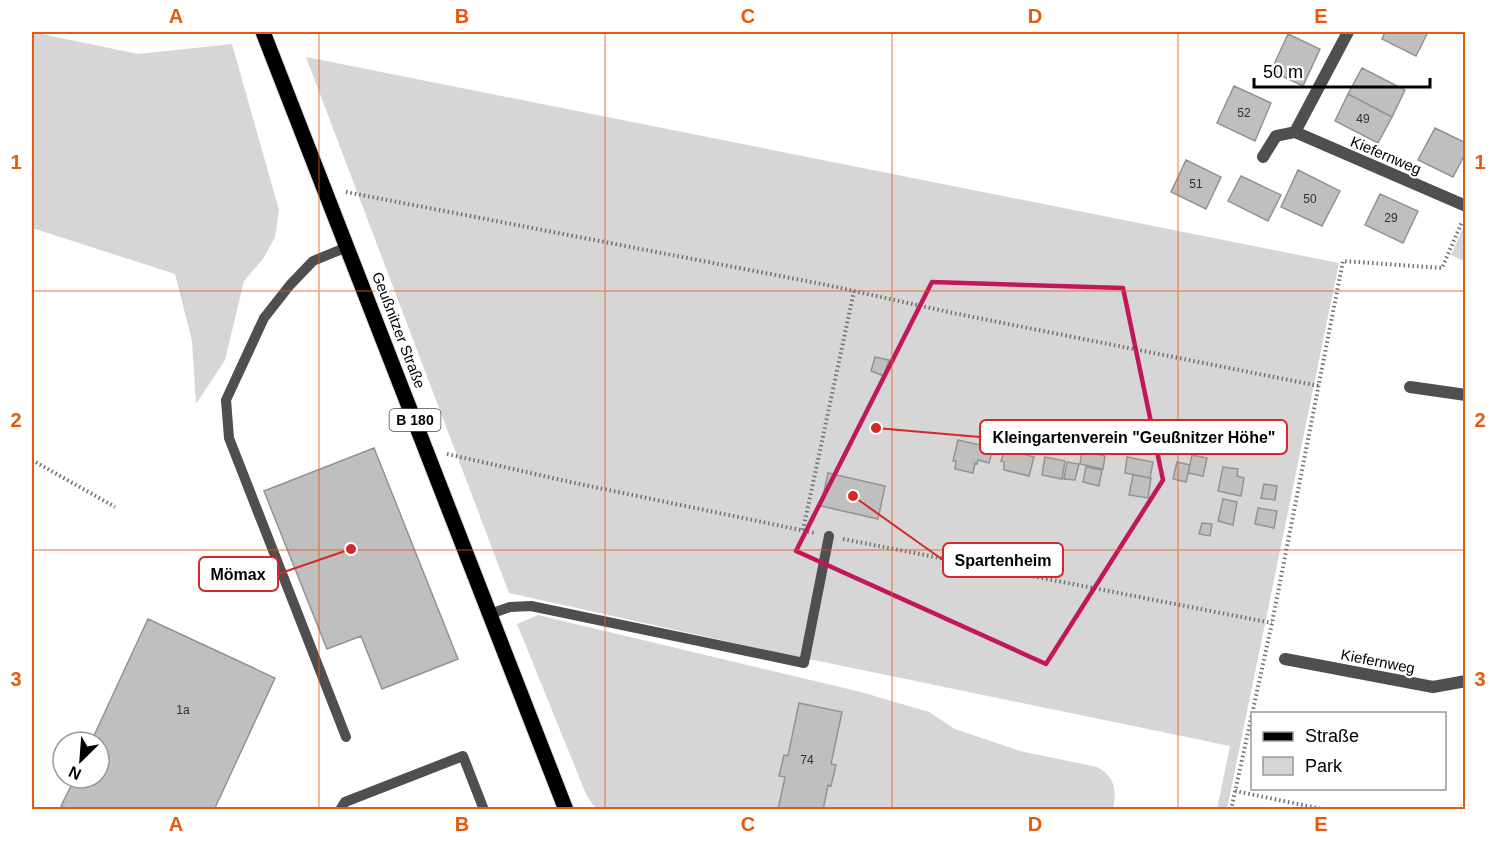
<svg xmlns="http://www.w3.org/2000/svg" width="1497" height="841" viewBox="0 0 1497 841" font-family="Helvetica,sans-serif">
<rect width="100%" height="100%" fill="#fff"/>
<!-- green -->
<path fill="#d6d6d6" d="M32,32L138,54L232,44L279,210L275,237L263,259L244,281L225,360L196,404L192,341L175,274L32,228Z
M306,57L1339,263L1227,809H1217L1230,746L780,653L509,593Z
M1464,225H1466L1465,262L1451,255Z
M538,615L861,692L929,712L955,729L1020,751L1097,767C1115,776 1117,791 1113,809H823L828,785L832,786L836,765L831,764L842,712L799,703L788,756L784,755L780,775L785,777L778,809H599L593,805L586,794L517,624Z"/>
<!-- building -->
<path fill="#bfbfbf" stroke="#939393" stroke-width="1.5" d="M1385,32H1428L1416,56L1382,39Z
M1288,34L1320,49L1303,86L1271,71Z
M1362,68L1405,90L1392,117L1348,94Z
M1234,86L1271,103L1255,141L1217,123Z
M1348,94L1392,117L1378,143L1335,121Z
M1435,128L1466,143V152L1453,177L1418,160Z
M1186,160L1221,177L1206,209L1171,192Z
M1298,170L1340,191L1322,226L1281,207Z
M1241,176L1281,195L1268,221L1228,201Z
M1380,194L1418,211L1403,243L1365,225Z
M875,357L889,360L884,376L871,371Z
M958,440L993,448L989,463L978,460L977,464L975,463L973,473L955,469L956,461H953Z
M374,448L458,659L382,689L361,636L327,649L264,491Z
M1005,449L1034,457L1029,476L1004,470V462L1001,461Z
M1082,451L1105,456L1103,469L1080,464Z
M1192,455L1207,458L1203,476L1188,473Z
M1045,457L1065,461L1062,479L1042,475Z
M1127,457L1153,462L1150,478L1125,473Z
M1067,462L1079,464L1075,480L1064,479Z
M1177,462L1190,465L1186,482L1173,479Z
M1086,467L1102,470L1099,486L1083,482Z
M1223,467L1238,469L1237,476L1244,478L1241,496L1218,491Z
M828,473L885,486L878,519L821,506Z
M1133,475L1151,478L1148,498L1129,495Z
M1264,484L1277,486L1275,500L1261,498Z
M1223,499L1237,502L1233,525L1218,521Z
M1258,508L1277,511L1274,528L1255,524Z
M1202,523L1212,524L1210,536L1199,534Z
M148,619L275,678L214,810H69L61,806L75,778H99V742H91Z
M799,703L842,712L831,764L836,765L831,786L828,785L823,810H778L785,777L779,776L784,755L788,756Z"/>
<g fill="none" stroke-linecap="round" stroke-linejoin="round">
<!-- primary casing -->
<g stroke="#dbdbdb" stroke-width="17">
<path id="primary" d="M263,32L566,810"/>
</g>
<!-- path -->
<path stroke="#717171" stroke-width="4" stroke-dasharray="1.5 3" stroke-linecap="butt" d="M346,192L827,285L953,313L1319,386
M447,454L570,482L815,533
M32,460L115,507
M803,530L854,291
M843,539L1272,623
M32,700L34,703
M1235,791L1327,810
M1231,810L1272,623L1343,261L1442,268L1462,222"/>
<!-- service -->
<path stroke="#4f4f4f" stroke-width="10" d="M490,614L510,607L531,606L804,663L829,536
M346,737L229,438L226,400L264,318L290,285L313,261L347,247
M340,810L345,802L463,756L484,810"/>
<!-- minor -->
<path stroke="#4f4f4f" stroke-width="12" d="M1348,32L1295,132L1466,206
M1263,157L1276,136L1295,132
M1410,387L1466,395
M1285,659L1433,687L1466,681"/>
<!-- primary -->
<use href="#primary" stroke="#000" stroke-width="15"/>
</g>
<!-- marked area -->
<path fill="none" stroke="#c2185b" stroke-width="4.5" stroke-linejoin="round" d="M932,282L1123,288L1163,480L1046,664L796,551Z"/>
<!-- grid -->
<path fill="none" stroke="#e8590c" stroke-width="1.5" stroke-opacity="0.55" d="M319,32V810M605,32V810M892,32V810M1178,32V810M32,291H1466M32,550H1466"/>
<g text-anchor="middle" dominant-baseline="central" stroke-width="4.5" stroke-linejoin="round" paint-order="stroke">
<!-- number labels -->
<g font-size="12" fill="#303030">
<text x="1244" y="113">52</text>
<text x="1363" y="119">49</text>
<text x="1196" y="184">51</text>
<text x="1310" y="199">50</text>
<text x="1391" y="218">29</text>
<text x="183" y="710">1a</text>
<text x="807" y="760">74</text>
</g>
<!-- shield labels -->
<rect fill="#fff" stroke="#4c4c4c" stroke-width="1.5" x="389.5" y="409" width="51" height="22" rx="4.5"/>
<g font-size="14" font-weight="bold" fill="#000">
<text x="415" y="420">B 180</text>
</g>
<!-- street labels -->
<g font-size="15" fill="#000" stroke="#fff">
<text transform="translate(1386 155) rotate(23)">Kiefernweg</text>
<text transform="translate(399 330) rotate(69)">Geußnitzer Straße</text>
<text transform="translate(1378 661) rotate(11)">Kiefernweg</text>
</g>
</g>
<!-- callouts -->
<path fill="none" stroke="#d62828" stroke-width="2" d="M876 428L980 437M853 496L943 560M351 549L278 574"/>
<g fill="#d62828" stroke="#fff" stroke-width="2">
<circle cx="876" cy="428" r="6"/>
<circle cx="853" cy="496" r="6"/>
<circle cx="351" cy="549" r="6"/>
</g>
<g fill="#fff" stroke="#d62828" stroke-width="2">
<rect x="980" y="420" width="307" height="34" rx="6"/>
<rect x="943" y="543" width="120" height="34" rx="6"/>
<rect x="199" y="557" width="79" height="34" rx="6"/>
</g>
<g font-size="16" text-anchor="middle" font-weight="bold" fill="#000">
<text x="1134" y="443">Kleingartenverein "Geußnitzer Höhe"</text>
<text x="1003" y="566">Spartenheim</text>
<text x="238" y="580">Mömax</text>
</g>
<!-- border -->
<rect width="1497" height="841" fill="none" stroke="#ffffff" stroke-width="66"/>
<!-- legend -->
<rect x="1251" y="712" width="195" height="78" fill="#ffffff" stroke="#999999" stroke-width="1.5"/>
<rect x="1263" y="732" width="30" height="9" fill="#000000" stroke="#999999" stroke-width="1.5"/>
<text x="1305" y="742" font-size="18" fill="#000000">Straße</text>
<rect x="1263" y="757" width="30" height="18" fill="#d6d6d6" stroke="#999999" stroke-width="1.5"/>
<text x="1305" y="772" font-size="18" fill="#000000">Park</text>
<!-- north arrow -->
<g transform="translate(81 760) rotate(205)"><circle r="28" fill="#ffffff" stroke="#999999" stroke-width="1.5"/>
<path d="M0-4.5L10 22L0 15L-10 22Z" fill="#000000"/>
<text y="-9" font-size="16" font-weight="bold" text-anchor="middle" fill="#000000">N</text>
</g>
<!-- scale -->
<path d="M1254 78v9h176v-9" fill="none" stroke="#000000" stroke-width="3"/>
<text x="1263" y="78" font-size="18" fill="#000000" stroke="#ffffff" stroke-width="4.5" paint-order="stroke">50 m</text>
<rect x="33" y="33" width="1431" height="775" fill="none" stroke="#e8590c" stroke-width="2"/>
<g font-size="20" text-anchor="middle" font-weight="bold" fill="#e8590c">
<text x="176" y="23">A</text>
<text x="462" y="23">B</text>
<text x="748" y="23">C</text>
<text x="1035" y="23">D</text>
<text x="1321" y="23">E</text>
<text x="16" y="169">1</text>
<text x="1480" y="169">1</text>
<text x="16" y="427">2</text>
<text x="1480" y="427">2</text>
<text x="16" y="686">3</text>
<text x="1480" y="686">3</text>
<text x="176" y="831">A</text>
<text x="462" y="831">B</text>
<text x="748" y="831">C</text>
<text x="1035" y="831">D</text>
<text x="1321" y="831">E</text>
</g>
</svg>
